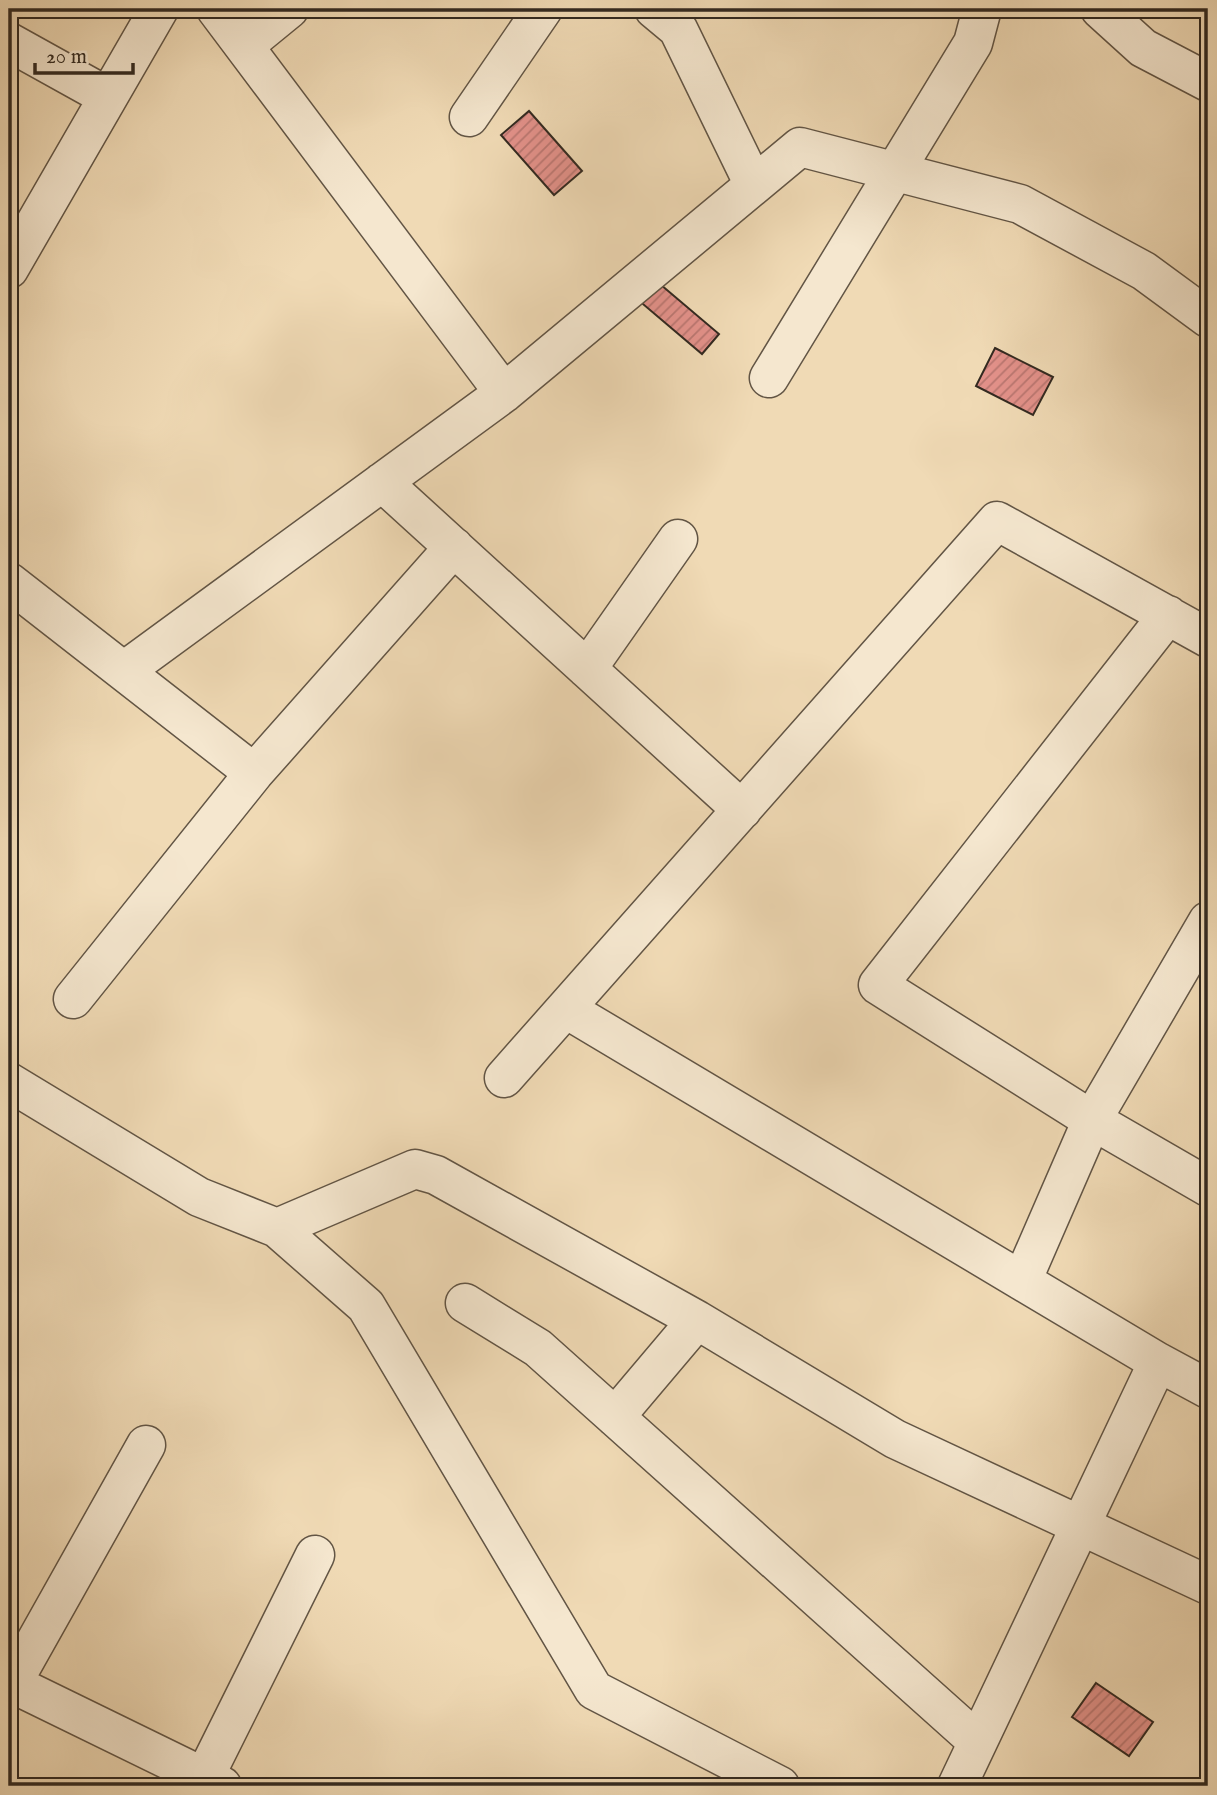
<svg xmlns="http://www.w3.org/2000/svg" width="1217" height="1795" viewBox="0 0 1217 1795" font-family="'IM FELL English',serif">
<defs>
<pattern id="building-hatch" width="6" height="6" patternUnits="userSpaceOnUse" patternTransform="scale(1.75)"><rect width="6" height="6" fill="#e3918a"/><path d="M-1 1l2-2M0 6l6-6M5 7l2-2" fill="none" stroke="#b97670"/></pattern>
</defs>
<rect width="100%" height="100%" fill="#f0dab5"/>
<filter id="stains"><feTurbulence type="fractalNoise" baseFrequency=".00286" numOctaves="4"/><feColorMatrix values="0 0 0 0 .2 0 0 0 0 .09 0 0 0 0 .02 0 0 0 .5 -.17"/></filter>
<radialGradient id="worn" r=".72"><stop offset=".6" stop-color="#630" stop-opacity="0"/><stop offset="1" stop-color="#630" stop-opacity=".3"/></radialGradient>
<!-- building -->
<path fill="url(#building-hatch)" stroke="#322920" stroke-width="2" d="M529,111L582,171L554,195L501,135Z
M654,279L719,334L702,354L637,299Z
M995,348L1053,377L1033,415L976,386Z
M1096,1683L1153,1722L1129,1756L1072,1717Z"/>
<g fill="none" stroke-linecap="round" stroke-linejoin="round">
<!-- street casing -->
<g stroke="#625545" stroke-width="41">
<path id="street" d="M216,9L504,393
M654,9L678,29L754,185
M1100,9L1143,48L1208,82
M9,42L108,97
M245,45L289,9
M469,117L543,9
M9,269L159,9
M769,378L973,43L982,9
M382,482L742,810
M9,582L254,773
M1168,615L878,985L1092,1120L1208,1187
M587,669L678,539
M124,671L504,393L800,147L1020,204L1144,271L1208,318
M73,999L254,773L454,547
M566,1009L1158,1362L1208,1389
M504,1078L997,521L1208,638
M9,1082L199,1197L277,1228L366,1306L594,1690L780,1786
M277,1228L415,1169L436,1175L697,1320L895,1439L1208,1585
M1022,1281L1092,1120L1208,921
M465,1303L538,1348L978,1742
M615,1417L697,1320
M9,1682L222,1786
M9,1689L146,1445
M200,1786L315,1555
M957,1786L1158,1362"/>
</g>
<!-- street -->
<use href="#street" stroke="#f5e7cf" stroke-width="38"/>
</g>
<!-- margin -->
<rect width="1217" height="1795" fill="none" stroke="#f0dab5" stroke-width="35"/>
<rect x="10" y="10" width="1196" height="1774" fill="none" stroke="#322920" stroke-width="3.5"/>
<rect x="18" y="18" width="1182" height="1760" fill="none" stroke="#322920" stroke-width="2"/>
<!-- scale -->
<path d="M35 63v10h98v-10" fill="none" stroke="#322920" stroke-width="3.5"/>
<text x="46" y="63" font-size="21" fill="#322920" stroke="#f5e7cf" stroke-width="5" paint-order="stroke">20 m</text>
<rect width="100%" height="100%" filter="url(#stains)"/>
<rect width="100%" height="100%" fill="url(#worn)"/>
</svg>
